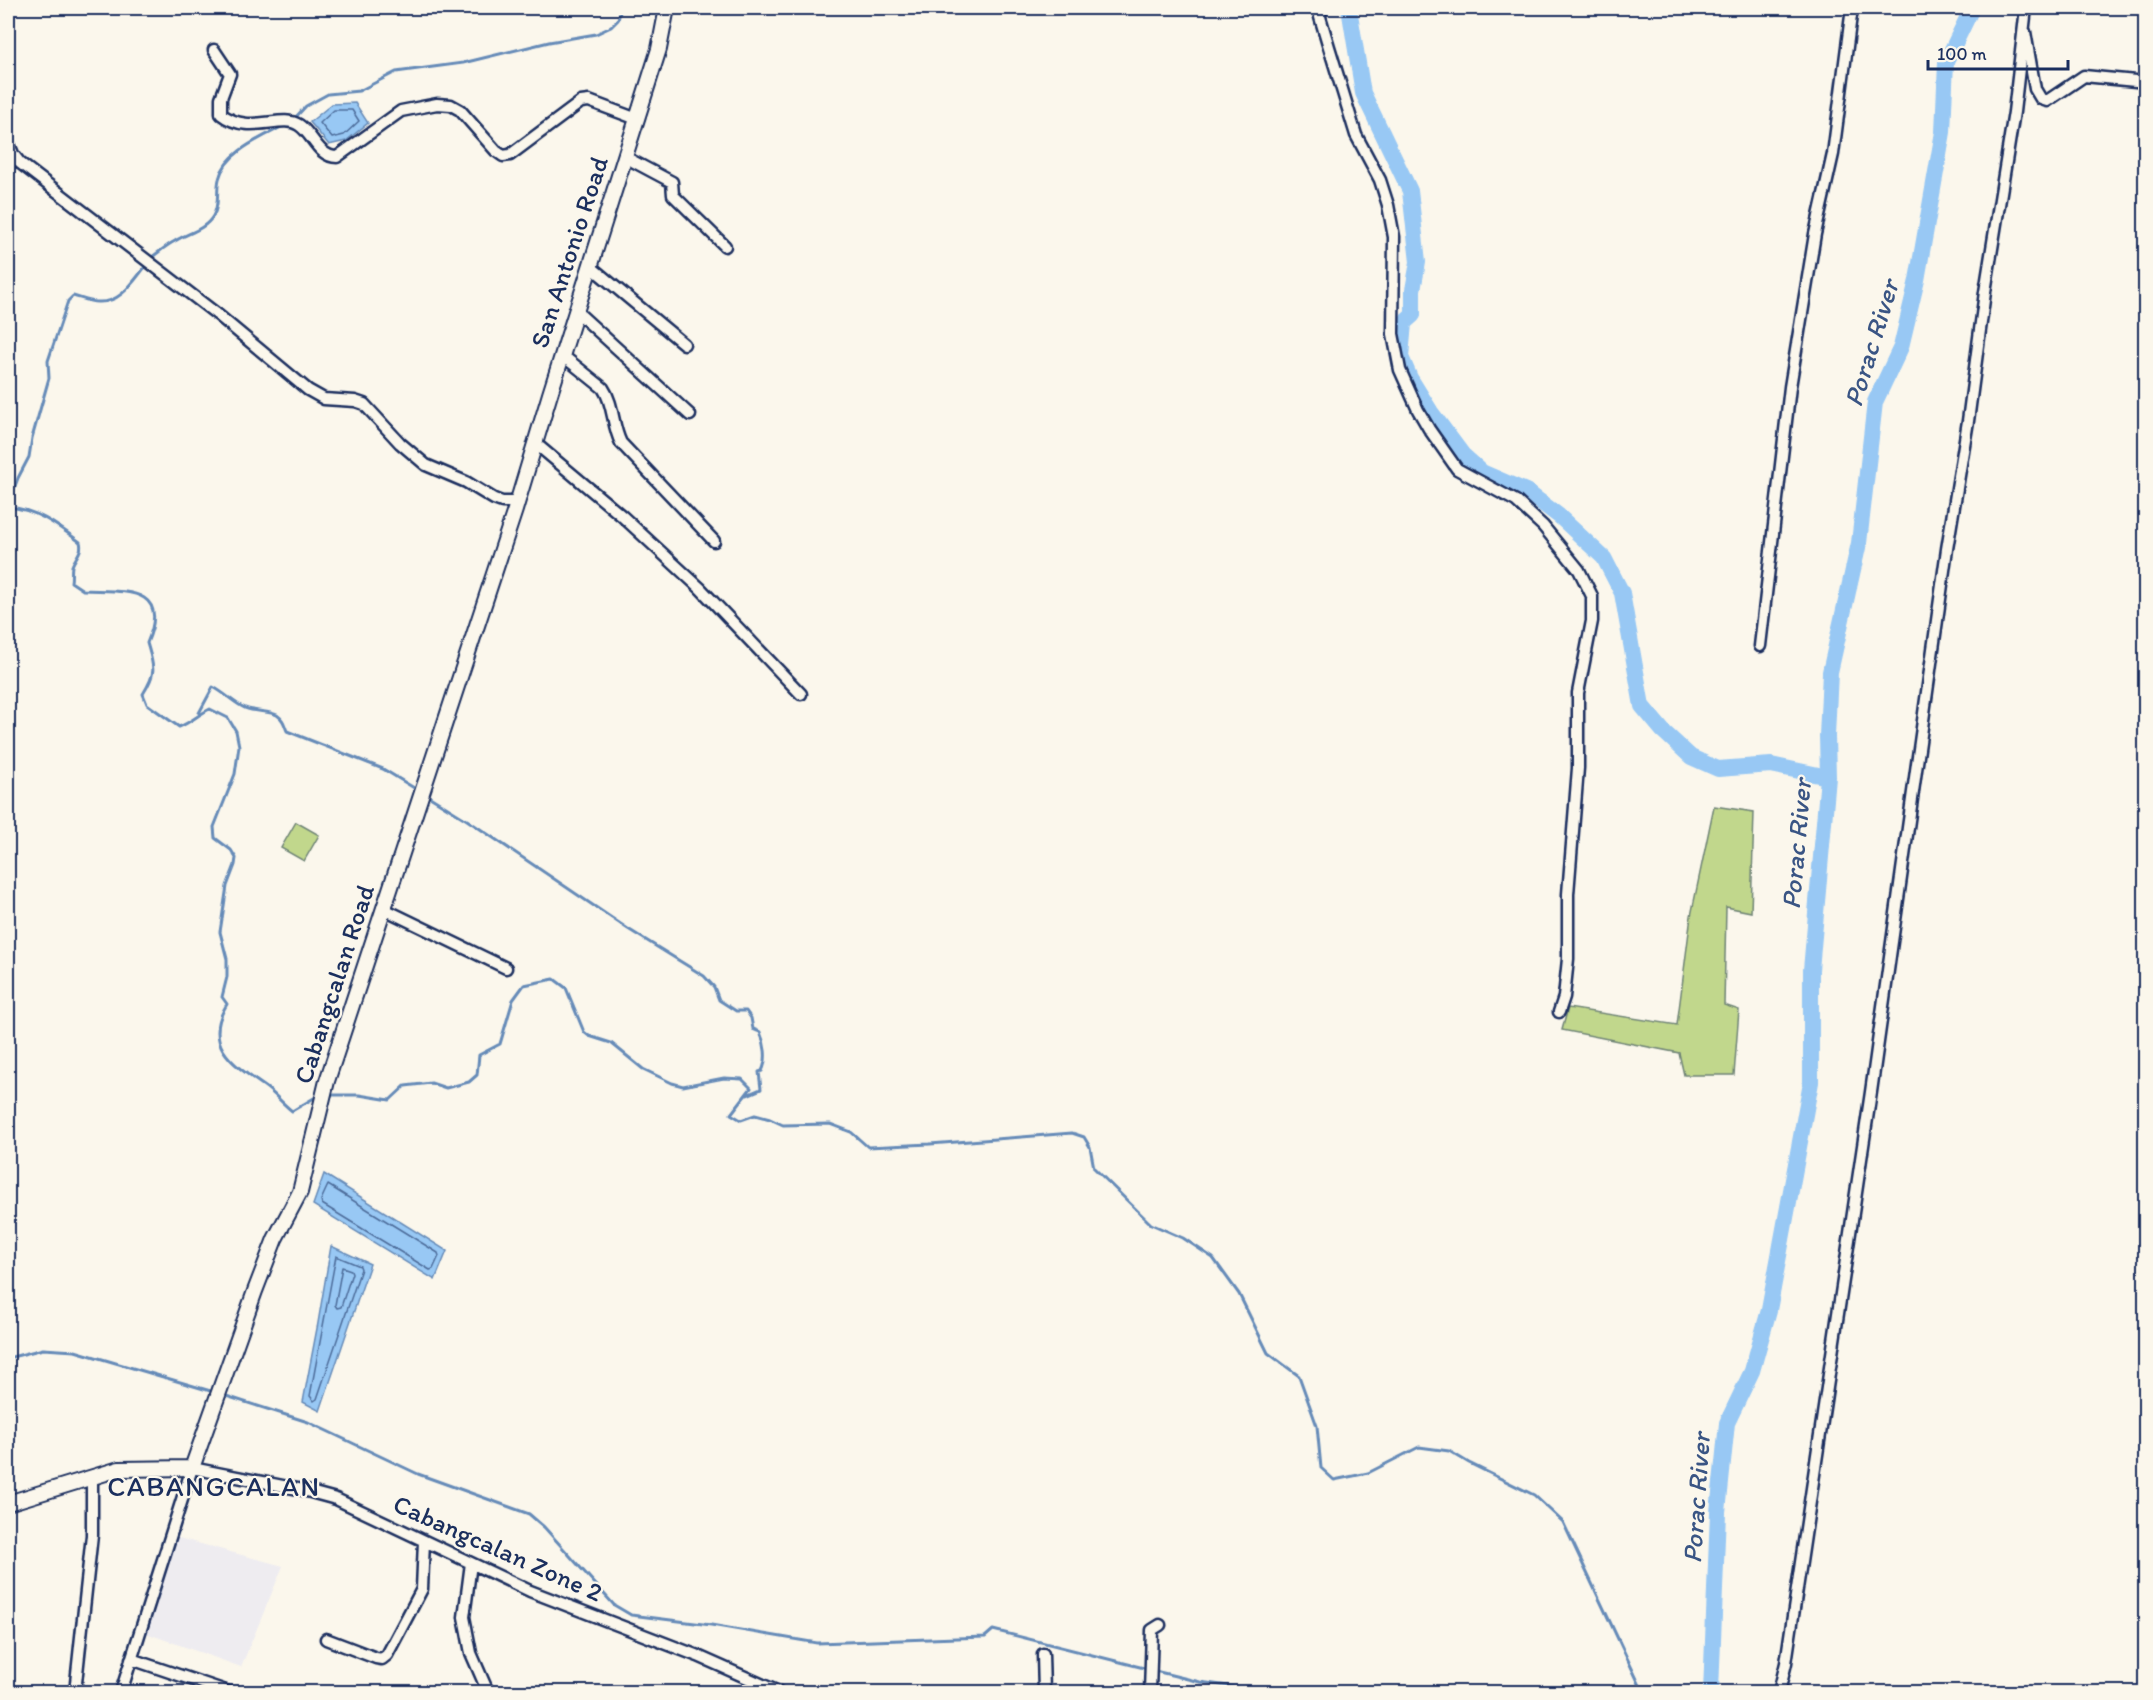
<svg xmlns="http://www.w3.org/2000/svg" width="2153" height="1700" viewBox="0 0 2153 1700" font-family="Itim,sans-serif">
<rect width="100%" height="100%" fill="#fbf7ec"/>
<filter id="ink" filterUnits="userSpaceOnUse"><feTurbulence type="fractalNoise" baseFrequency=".0167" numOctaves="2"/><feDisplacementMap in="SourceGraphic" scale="12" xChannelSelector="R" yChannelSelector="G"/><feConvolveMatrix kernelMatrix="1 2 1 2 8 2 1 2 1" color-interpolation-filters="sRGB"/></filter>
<g filter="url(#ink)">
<!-- built -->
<path fill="#eeecf0" d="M175,1537L283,1566L241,1667L143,1632Z"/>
<!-- green -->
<path fill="#c1d78c" stroke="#6e8375" stroke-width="1.5" d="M1714,806L1754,812L1751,912L1726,907L1724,1005L1739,1010L1734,1075H1684L1679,1053L1562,1030L1568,1008L1677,1025L1691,916Z
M296,822L319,835L304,861L281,848Z"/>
<!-- water -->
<path fill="#98c8f4" stroke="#668bb8" stroke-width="1.5" d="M355,103L368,123L346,141L329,145L310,122L332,104Z
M324,1174L447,1251L435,1280L313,1205Z
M331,1246L370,1264L320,1411L303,1402L318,1323Z"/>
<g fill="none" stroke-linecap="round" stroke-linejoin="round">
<!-- shore -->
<path stroke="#4d6c9a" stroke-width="1.5" d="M334,110H352L359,121L344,135L332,138L320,123Z
M328,1185L438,1253L439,1256L433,1269L430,1270L322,1204L321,1200Z
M336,1256L360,1266L361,1269L317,1399L314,1401L310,1396Z
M342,1267L351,1270L352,1273L341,1307L337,1308L335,1305Z"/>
<!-- stream -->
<path stroke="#668bb8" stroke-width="3" d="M294,119L306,106L328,94L359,91L396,72L463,63L549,42L596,34L611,27L618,20L621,8
M152,257C159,252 167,245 175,241C187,233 205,230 213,216C220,205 216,191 219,179C225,152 263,137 285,125
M8,505L18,478L29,457L32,438L49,378L48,361L68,301L73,296C81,298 89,302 97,302C120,304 133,282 145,267
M8,507C36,509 57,525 80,542C83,552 75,557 72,566C71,571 72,577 71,582L83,590C123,592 172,585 147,643C154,667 157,672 143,694L147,704L179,727C190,723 199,714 210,709L228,718L236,731L239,746L235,774L214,827L215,838L231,850L236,858L235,865L227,886L220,932L227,959V977L222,997L227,1004C202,1045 233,1064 264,1086C274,1093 282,1103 292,1111L319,1095
M199,713L213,687C225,693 235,704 245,708C255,712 270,711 277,715C284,720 284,724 287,731L383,769L419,791
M425,794L467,820L628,929L704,976L714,987L719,1000L736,1011H746L751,1018L753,1029L760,1032C765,1043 768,1059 762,1071L759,1072L761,1089L747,1095
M329,1095H359L390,1100L405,1086L431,1083L446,1088L469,1082L477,1075L479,1055L500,1044L513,1000L524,985L554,979L566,988L584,1032L589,1036L611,1043L643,1069L672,1083L683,1086L724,1078L742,1079L751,1088L731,1114L741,1120L755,1115L770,1119L783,1125L830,1124L851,1132L868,1147L930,1144L1072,1133L1084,1137L1090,1147L1094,1168L1151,1224L1183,1238L1213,1258L1239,1294L1268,1353L1299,1376L1317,1426L1321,1468L1334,1480L1368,1473L1419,1447L1449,1451L1469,1463L1534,1495L1563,1522L1643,1692
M8,1358L43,1349L75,1351L214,1392
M223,1395L308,1422L418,1474L529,1514L544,1527L614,1605L631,1615L711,1625L817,1643L985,1637L993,1630L1148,1669
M1155,1671L1200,1682L1271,1692"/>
<!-- river -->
<path stroke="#98c8f4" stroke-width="16" d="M1349,8L1363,93L1410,191L1418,262L1413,290V315L1404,323L1401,357L1410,378L1431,412L1463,455L1482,472L1526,491L1559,516L1604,558L1622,593L1642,706L1663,731L1691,757L1718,769L1771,765L1828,777
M1711,1692L1718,1512L1727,1423L1752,1371L1769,1310L1811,1082V970L1828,777L1827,736L1830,672L1859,543L1875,402L1901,347L1917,280L1943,132L1946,62L1972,8"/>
<!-- minor casing -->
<g stroke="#1b2f5e" stroke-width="15">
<path id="minor" d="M1321,8L1320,17L1329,47L1356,135L1380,180L1388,205L1394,237L1393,334L1400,370L1418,410L1429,429L1457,469L1516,501L1543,526L1579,570L1592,596V621L1578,693V768L1568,894V959L1564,997L1559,1012
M2025,32L2035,89L2041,99L2047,101L2084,76L2146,82
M214,50L230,74L221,98V114C249,136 281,113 299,125C313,134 318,157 337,157L401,111L437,104L451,105L460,110L496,151L503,156L510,155L581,102L589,101L637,119
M8,142L13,154L20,163L218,315L308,390L324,399L355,401L364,404L400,443L426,465L466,482L494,499L502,502H518
M625,157L672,182L673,195L725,246
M590,266L684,344
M576,311L690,415
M562,355L603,388C614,404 612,426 621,443L714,541
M535,443L622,516L700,588L801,694
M1760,646L1790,387L1815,234L1833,154L1852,8
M384,909L506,968
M471,1563L464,1617L471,1653L488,1692
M326,1639L376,1658L382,1659L387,1655L422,1589L424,1541
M1043,1654L1044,1692
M131,1659L229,1692
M75,1692L92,1535V1478
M121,1692L192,1468L303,1490L336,1499L530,1591L698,1656L779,1692
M1150,1692L1152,1630L1160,1625
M1779,1692L1786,1663L1871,1092L1947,549L1968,421L1985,292L2014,112L2026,8"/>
</g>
<!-- tertiary casing -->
<g stroke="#1b2f5e" stroke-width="18">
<path id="tertiary" d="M8,1503L119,1469L192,1468L255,1291L275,1239L300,1192L327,1081L515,510L550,394L659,49L667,8"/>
</g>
<!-- minor -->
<use href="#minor" stroke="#fbf7ec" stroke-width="10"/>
<!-- tertiary -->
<use href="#tertiary" stroke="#fbf7ec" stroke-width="14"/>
</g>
</g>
<g text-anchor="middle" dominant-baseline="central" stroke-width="4.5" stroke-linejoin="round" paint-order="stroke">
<!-- street labels -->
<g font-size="26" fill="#1b2f5e" stroke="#fbf7ec">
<text transform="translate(569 252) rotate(-72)">San Antonio Road</text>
<text transform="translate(334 984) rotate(-72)">Cabangcalan Road</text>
<text transform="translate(498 1548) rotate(24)">Cabangcalan Zone 2</text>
</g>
<!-- water labels -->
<g font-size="27" font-style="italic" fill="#3a5584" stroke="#fbf7ec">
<text transform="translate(1871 343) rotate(-73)">Porac River</text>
<text transform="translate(1796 844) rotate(-85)">Porac River</text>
<text transform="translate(1696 1498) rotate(-86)">Porac River</text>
</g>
<!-- quarter labels -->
<g font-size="28" letter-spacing="1.5" fill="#1b2f5e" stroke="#fbf7ec">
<text x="214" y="1486">CABANGCALAN</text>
</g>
</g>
<!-- margin -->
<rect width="2153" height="1700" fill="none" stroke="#fbf7ec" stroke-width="30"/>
<rect x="15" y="15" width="2123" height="1670" fill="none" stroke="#1b2f5e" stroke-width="2" filter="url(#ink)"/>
<!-- scale -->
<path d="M1928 60v9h140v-9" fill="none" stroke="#1b2f5e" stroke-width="3"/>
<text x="1937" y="60" font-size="18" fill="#1b2f5e" stroke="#fbf7ec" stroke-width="4.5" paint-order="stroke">100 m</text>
</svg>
